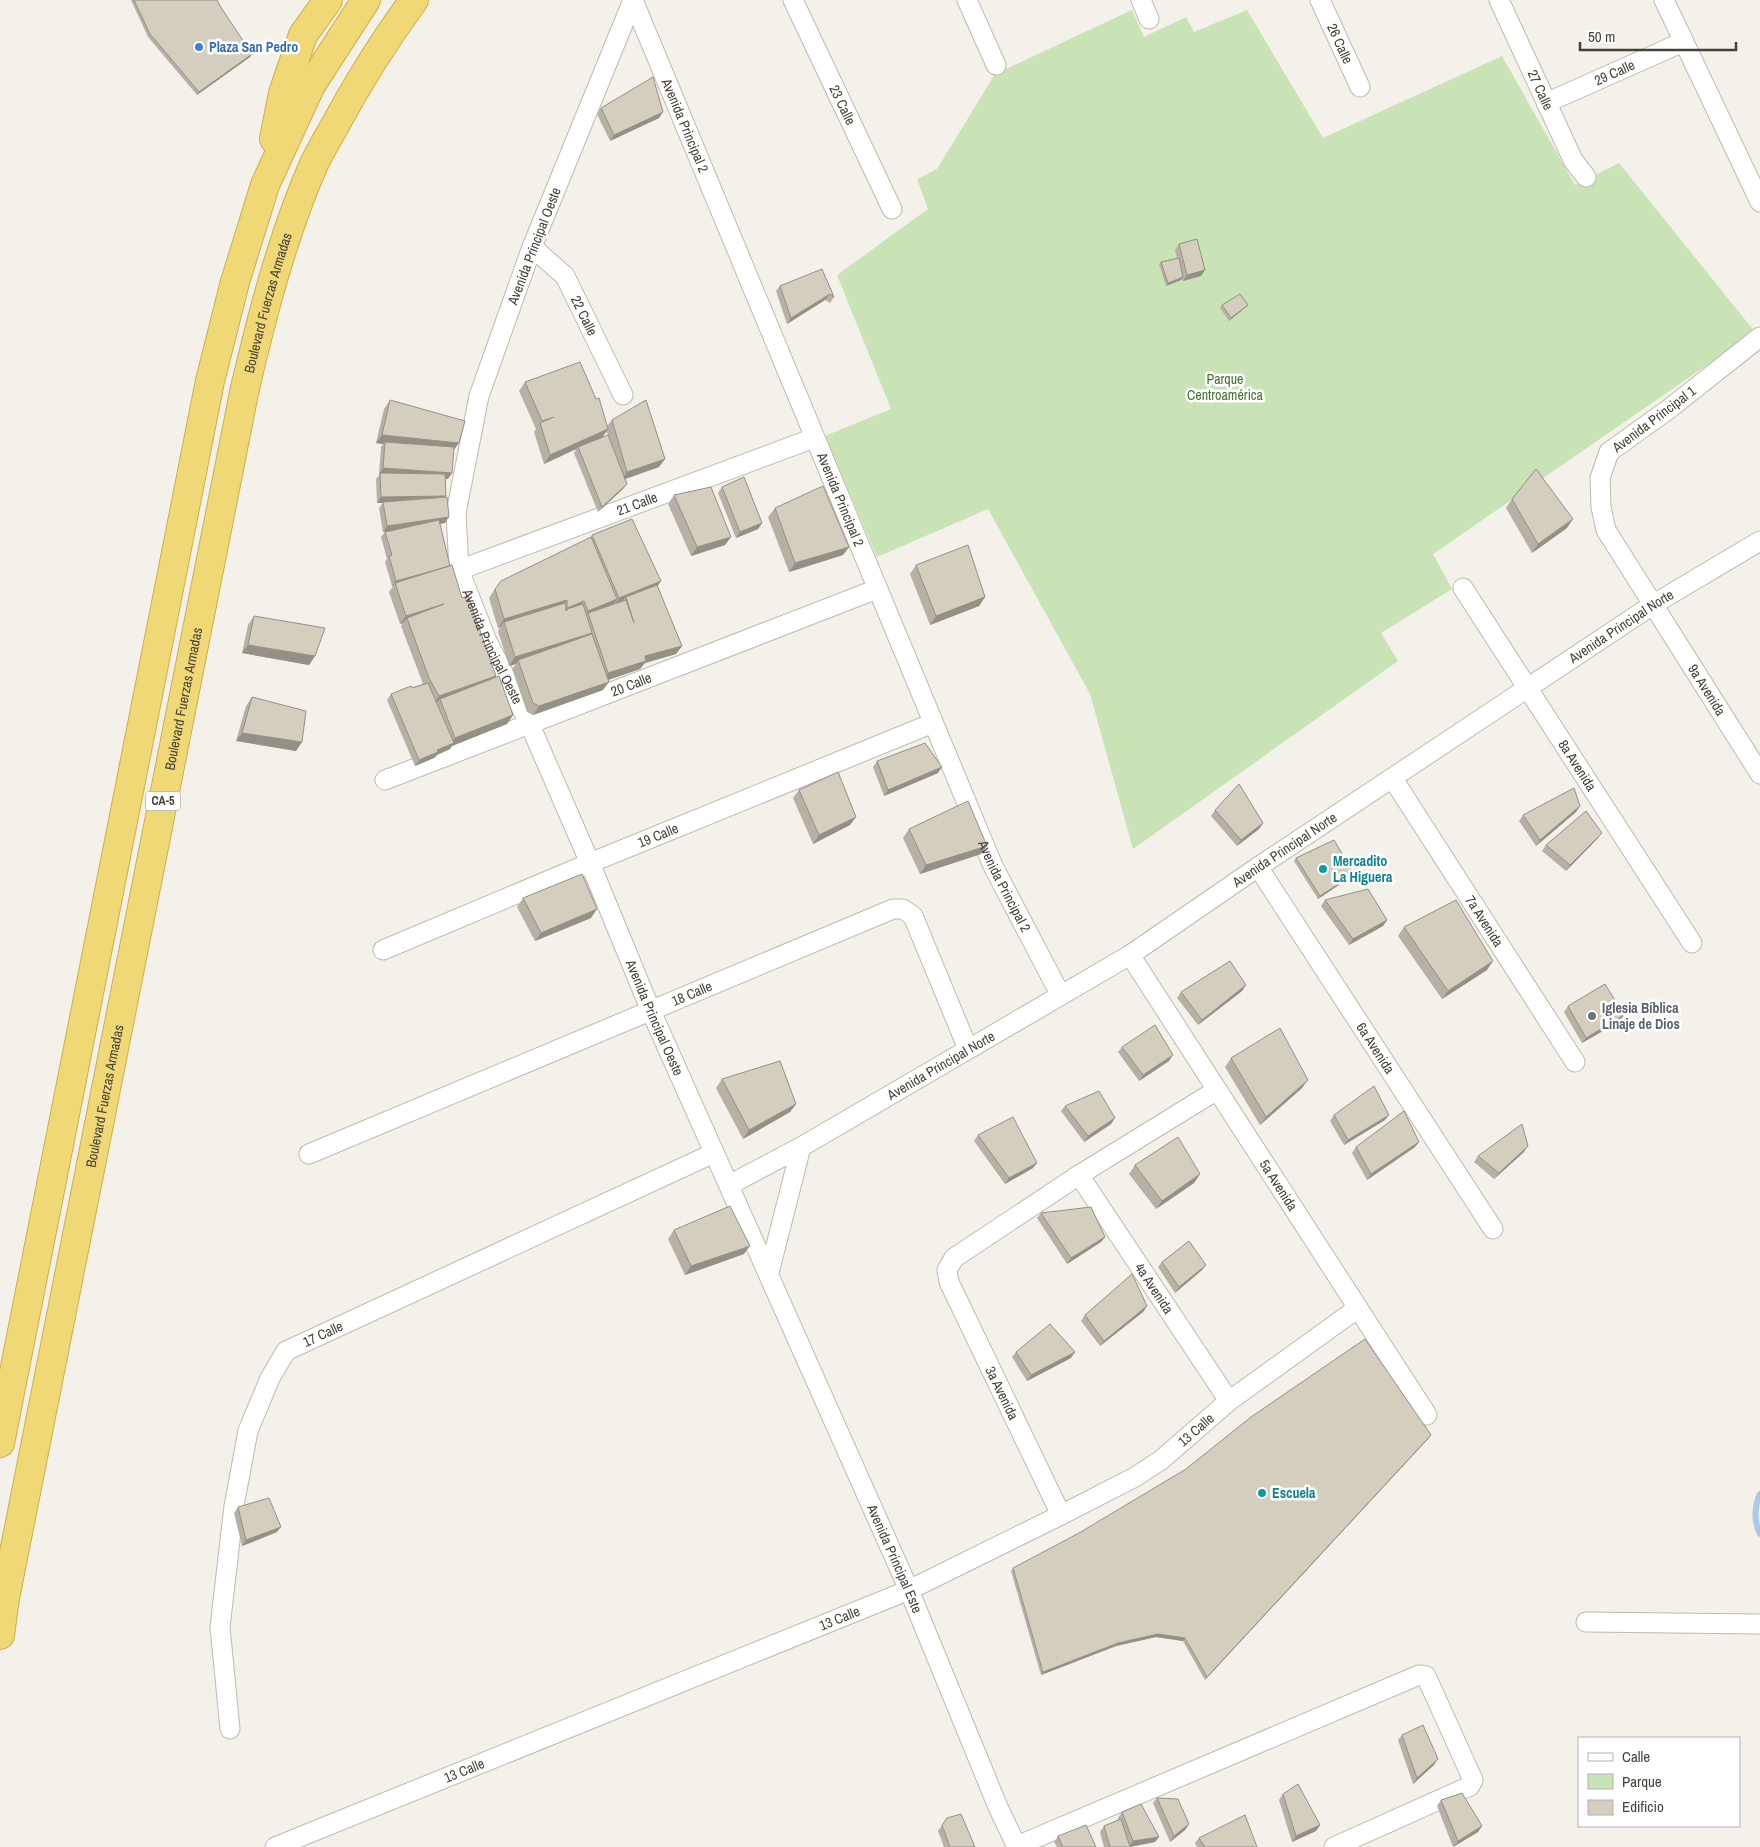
<svg xmlns="http://www.w3.org/2000/svg" width="1760" height="1847" viewBox="0 0 1760 1847" font-family="'Archivo Narrow',sans-serif">
<rect width="100%" height="100%" fill="#f3f1e9"/>
<!-- green -->
<path fill="#c9e3b6" d="M1132,10L1144,37L1186,17L1194,32L1247,10L1323,138L1502,56L1575,185L1619,163L1755,332L1433,554L1452,589L1381,633L1398,661L1133,849L1090,694L988,509L877,557L825,436L891,409L837,275L928,209L917,179L937,169L995,74Z"/>
<g fill="none" stroke-linecap="round" stroke-linejoin="round">
<!-- stream -->
<path stroke="#abc8ea" stroke-width="6" d="M1760,1494C1754,1507 1754,1522 1760,1534"/>
<!-- street casing -->
<g stroke="#bebaac" stroke-width="21">
<g id="street">
<path id="s1" d="M633,0L532,247L479,396L456,513L459,570L487,641L530,725L590,863L651,1011L909,1590L998,1807L1017,1847"/>
<path id="s2" d="M633,0L993,866L1060,994"/>
<path id="s3" d="M793,0L892,209"/>
<path d="M967,0L996,65"/>
<path d="M1141,0L1149,19"/>
<path id="s4" d="M1320,0L1360,87"/>
<path id="s5" d="M1499,0L1573,160L1586,177"/>
<path d="M1664,0L1760,202"/>
<path id="s6" d="M1546,103L1683,42"/>
<path id="s7" d="M532,247L565,276L623,395"/>
<path id="s8" d="M1760,337L1669,409L1609,452L1600,478L1601,507L1606,530L1760,774"/>
<path id="s9" d="M459,570L814,438"/>
<path id="s10" d="M1463,588L1692,943"/>
<path id="s11" d="M1393,779L1575,1062"/>
<path id="s12" d="M385,780L877,589"/>
<path id="s13" d="M1258,867L1493,1229"/>
<path id="s14" d="M383,950L590,863L933,723"/>
<path id="s15" d="M1130,955L1427,1415"/>
<path id="s16" d="M309,1154L893,909H903L913,916L968,1049"/>
<path id="s17" d="M1079,1175L1229,1401"/>
<path d="M729,1185L801,1147"/>
<path id="s18" d="M769,1273L801,1147L1130,955L1258,867L1654,604L1760,541"/>
<path d="M1061,1515L949,1282L947,1270L954,1258L1079,1175L1217,1090"/>
<path d="M1586,1622L1760,1624"/>
<path id="s19" d="M230,1729L220,1627L234,1506L248,1431L270,1378L286,1351L714,1153"/>
<path d="M1017,1846L1419,1675L1426,1676L1473,1780L1470,1786L1334,1847"/>
<path id="s20" d="M275,1847L909,1590L1061,1515L1135,1477L1161,1460L1229,1401L1358,1308"/>
</g>
</g>
<!-- highway casing -->
<g stroke="#cfaf47" stroke-width="30">
<g id="highway">
<path d="M274,139L283,93L303,35L328,0"/>
<path d="M0,1443L210,381L235,282L265,185L311,85L366,0"/>
<path id="s21" d="M0,1635L5,1598L245,388C263,312 282,238 313,166C319,153 326,141 333,129C357,84 384,41 414,0"/>
</g>
</g>
<!-- street -->
<use href="#street" stroke="#fff" stroke-width="19"/>
<!-- highway -->
<use href="#highway" stroke="#f1d876" stroke-width="28"/>
</g>
<!-- wall -->
<path fill="#b6b1a4" fill-rule="evenodd" d="M131,0H217L250,57L197,95L148,37Z
M601,108L659,118L610,141L597,114Z
M1179,244L1205,270L1201,276L1183,281L1182,279L1181,280L1166,286L1159,264L1161,262L1177,258L1175,250Z
M822,269L834,297L830,303L825,300L787,324L776,291L780,286Z
M1222,305L1246,307L1229,321L1220,308Z
M525,382L607,426L612,420L659,467L626,479L627,484L623,489L598,512L574,453L576,449L544,464L534,432L536,429L519,391ZM606,431L608,435L602,438Z
M390,400L453,451L448,479H446V496L445,497V523L440,524L450,566L462,598L496,676L495,678L513,715L507,724L452,746L450,749L437,755L434,758L415,766L387,700L391,694L423,684L401,626L403,623L400,624L389,592L393,586H392L385,562L387,559L381,537L385,532L389,531L383,532L379,508L383,503H377L376,479L380,474H379L381,447L383,444L376,443L384,409Z
M722,487L762,523L758,529L736,538L718,493Z
M674,495L725,545L691,556L668,504Z
M1512,499L1567,528L1532,553L1506,508Z
M775,508L849,547L843,555L789,572L768,517Z
M592,535L661,581L657,586L682,646L676,654L645,663L640,669L608,680L603,690L533,715L527,712L512,669L516,664L509,666L498,631L500,627L498,628L489,598L495,589L590,538Z
M916,565L985,597L979,606L930,625L910,574Z
M254,616L309,665L242,653L248,625Z
M252,697L296,751L236,741L246,706Z
M877,761L938,773L884,796L873,767Z
M799,790L850,825L813,844L793,798Z
M1580,806L1576,812L1536,846L1519,821L1523,815Z
M1215,810L1263,823L1259,829L1237,846L1211,816Z
M909,829L981,854L920,874L903,838Z
M1598,838L1566,871L1542,851L1546,845Z
M1296,858L1352,876L1318,899L1294,861Z
M523,898L591,918L535,941L517,907Z
M1325,900L1387,920L1383,926L1349,945L1321,906Z
M1404,927L1487,970L1442,999L1398,936Z
M1246,985L1242,991L1198,1025L1177,998L1181,992Z
M1568,1006L1620,1021L1582,1043L1564,1012Z
M1122,1047L1169,1061L1139,1081L1118,1052Z
M1231,1058L1302,1088L1260,1125L1225,1067Z
M722,1079L796,1104L790,1112L743,1139L716,1088Z
M1065,1106L1111,1124L1084,1142L1061,1111Z
M1334,1115L1385,1120L1344,1145L1330,1121Z
M978,1135L1033,1168L1005,1184L974,1141Z
M1419,1142L1415,1147L1367,1180L1352,1153L1356,1147Z
M1524,1152L1494,1179L1474,1162L1478,1156Z
M1135,1165L1200,1174L1194,1183L1156,1209L1129,1174Z
M1041,1213L1105,1237L1101,1242L1067,1264L1037,1218Z
M674,1230L744,1254L685,1275L668,1239Z
M1162,1262L1202,1270L1175,1293L1158,1267Z
M1147,1306L1143,1312L1100,1346L1081,1321L1085,1315Z
M1016,1352L1071,1358L1027,1381L1012,1357Z
M1431,1435L1205,1680L1183,1641L1156,1637L1116,1646L1041,1675L1011,1571L1013,1568Z
M238,1507L277,1532L242,1546L234,1513Z
M1402,1735L1434,1765L1413,1784L1398,1740Z
M1283,1794L1320,1825L1316,1831L1292,1842L1279,1800Z
M1157,1798L1189,1824L1185,1830L1170,1842L1153,1803Z
M1441,1800L1482,1826L1478,1832L1453,1847L1437,1806Z
M1122,1812L1159,1837L1155,1842L1130,1847H1104L1100,1832L1104,1826L1118,1820V1818Z
M947,1818L975,1847H944L938,1831Z
M1058,1836L1096,1847H1057L1054,1842Z
M1199,1838L1257,1847H1197L1195,1843Z"/>
<!-- shaded-wall -->
<path fill="#949086" d="M252,54L250,57L197,95L199,92Z
M663,112L659,118L610,141L614,135Z
M1205,270L1201,276L1183,281L1187,275Z
M1183,277L1181,280L1166,286L1168,283Z
M830,294L825,300L787,324L791,318Z
M1248,305L1246,307L1229,321L1231,318Z
M608,429L602,438L578,447L576,449L544,464L550,455Z
M382,435L459,443L453,451L385,442L383,444L376,443Z
M665,459L659,467L621,480L627,472Z
M383,468L452,473L448,479L379,474Z
M627,484L623,489L598,512L602,507Z
M446,496L442,501L377,503L381,497Z
M449,517L445,523L383,532L387,526Z
M1573,519L1567,528L1532,553L1538,544Z
M762,523L758,529L736,538L740,532Z
M731,537L725,545L691,556L697,547Z
M849,547L843,555L789,572L795,563Z
M450,566L395,583L393,586H392L396,581Z
M661,581L655,590L626,597L621,603L613,606L619,598Z
M985,597L979,606L930,625L936,616Z
M617,599L611,608L588,613L582,620L588,611Z
M567,600L561,609L504,622L500,627L498,628L504,619Z
M584,601L578,610L567,609L561,616L567,608Z
M444,604L407,618L403,623L400,624L406,616Z
M592,633L586,642L518,660L516,664L509,666L515,657Z
M248,645L315,656L309,665L242,653Z
M682,646L676,654L645,663L640,669L602,682L608,673L645,656Z
M496,676L490,684L440,699L437,703L433,705L439,696Z
M609,682L603,690L533,715L539,706Z
M513,715L507,724L452,746L450,749L437,755L434,758L415,766L419,760L437,750L451,744L455,738Z
M242,733L302,742L296,751L236,741Z
M942,767L938,773L884,796L888,790Z
M1580,806L1576,812L1536,846L1540,840Z
M856,817L850,825L813,844L819,835Z
M1263,823L1259,829L1237,846L1241,840Z
M1602,833L1598,838L1566,871L1570,865Z
M987,846L981,854L920,874L926,865Z
M1354,874L1352,876L1318,899L1320,896Z
M597,909L591,918L535,941L541,933Z
M1387,920L1383,926L1349,945L1353,939Z
M1493,961L1487,970L1442,999L1448,991Z
M1246,985L1242,991L1198,1025L1202,1020Z
M1624,1015L1620,1021L1582,1043L1586,1038Z
M1173,1055L1169,1061L1139,1081L1143,1075Z
M1308,1080L1302,1088L1260,1125L1266,1117Z
M796,1104L790,1112L743,1139L749,1130Z
M1389,1115L1385,1120L1344,1145L1348,1140Z
M1115,1118L1111,1124L1084,1142L1088,1136Z
M1419,1142L1415,1147L1367,1180L1371,1174Z
M1528,1146L1524,1152L1494,1179L1499,1173Z
M1037,1163L1033,1168L1005,1184L1009,1178Z
M1200,1174L1194,1183L1156,1209L1162,1201Z
M1105,1237L1101,1242L1067,1264L1071,1258Z
M750,1246L744,1254L685,1275L691,1266Z
M1206,1265L1202,1270L1175,1293L1179,1287Z
M1147,1306L1143,1312L1100,1346L1104,1341Z
M1075,1352L1071,1358L1027,1381L1031,1375Z
M1431,1435L1429,1438L1205,1680L1207,1677Z
M281,1527L277,1532L242,1546L246,1540Z
M1158,1634L1185,1638L1183,1641L1156,1637L1116,1646L1041,1675L1043,1672L1118,1643Z
M1438,1759L1434,1765L1413,1784L1417,1778Z
M1189,1824L1185,1830L1170,1842L1174,1836Z
M1320,1825L1316,1831L1292,1842L1296,1836Z
M1482,1826L1478,1832L1453,1847L1458,1841Z
M1159,1837L1155,1842L1129,1847L1133,1841Z"/>
<!-- building -->
<path fill="#d4cebf" stroke="#949086" d="M134,0H217L220,6L252,54L199,92L150,34Z
M653,77L663,112L614,135L601,108Z
M1197,239L1205,270L1187,275L1179,244Z
M1179,258L1183,277L1168,283L1161,262Z
M822,269L834,297L830,294L791,318L780,286Z
M1240,294L1248,305L1231,318L1222,305Z
M580,362L596,399L599,398L608,429L550,455L540,423L554,417L542,421L525,382Z
M390,400L465,421L459,443L382,435Z
M646,400L665,459L627,472L612,420Z
M608,435L627,484L602,507L578,447Z
M385,442L454,447L452,473L383,468Z
M1536,469L1573,519L1538,544L1512,499Z
M380,473L445,474L446,496L381,497Z
M744,477L762,523L740,532L722,487Z
M823,486L849,547L795,563L775,508Z
M711,487L731,537L697,547L674,495Z
M447,497L449,517L387,526L383,502Z
M632,519L661,581L619,598L592,535Z
M439,520L450,566L396,581L389,556L392,555L385,532Z
M591,537L617,599L588,611L584,601L567,608V600L504,619L495,589L501,581Z
M968,545L985,597L936,616L916,565Z
M452,565L462,598L468,596L496,676L439,696L429,678L407,618L444,604L406,616L395,583Z
M657,585L682,646L645,656L646,661L608,673L588,613L626,600L634,623L626,597Z
M565,603L566,608L565,609L567,611V609L583,604L592,633L515,657L504,622Z
M254,616L325,628L315,656L248,645Z
M592,634L609,682L539,706L533,703L518,660Z
M499,676L513,715L455,738L440,699Z
M428,683L454,743L437,750L438,752L419,760L391,694L411,686L412,688Z
M252,697L306,711L302,742L242,733Z
M925,743L942,767L888,790L877,761Z
M838,772L856,817L819,835L799,790Z
M1239,784L1263,823L1241,840L1215,810Z
M1574,788L1580,806L1540,840L1523,815Z
M968,801L987,846L926,865L909,829Z
M1586,811L1602,833L1570,865L1546,845Z
M1334,840L1354,874L1320,896L1296,858Z
M582,874L597,909L541,933L523,898Z
M1368,889L1387,920L1353,939L1325,900Z
M1456,900L1493,961L1448,991L1404,927Z
M1230,961L1246,985L1202,1020L1181,992Z
M1605,984L1624,1015L1586,1038L1568,1006Z
M1155,1025L1173,1055L1143,1075L1122,1047Z
M1280,1028L1308,1080L1266,1117L1231,1058Z
M780,1061L796,1104L749,1130L722,1079Z
M1374,1086L1389,1115L1348,1140L1334,1115Z
M1099,1091L1115,1118L1088,1136L1065,1106Z
M1404,1111L1419,1142L1371,1174L1356,1147Z
M1013,1117L1037,1163L1009,1178L978,1135Z
M1522,1124L1528,1146L1499,1173L1478,1156Z
M1178,1137L1200,1174L1162,1201L1135,1165Z
M730,1206L750,1246L691,1266L674,1230Z
M1091,1207L1105,1237L1071,1258L1041,1213Z
M1189,1241L1206,1265L1179,1287L1162,1262Z
M1132,1274L1147,1306L1104,1341L1085,1315Z
M1050,1324L1075,1352L1031,1375L1016,1352Z
M1365,1339L1431,1435L1207,1677L1185,1638L1158,1634L1118,1643L1043,1672L1013,1568L1079,1533L1186,1469L1251,1417Z
M269,1498L281,1527L246,1540L238,1507Z
M1423,1725L1438,1759L1417,1778L1402,1735Z
M1298,1784L1320,1825L1296,1836L1283,1794Z
M1462,1793L1482,1826L1458,1841L1441,1800Z
M1157,1798L1178,1799L1189,1824L1174,1836Z
M1141,1804L1159,1837L1133,1841L1122,1812Z
M961,1814L975,1847H950L942,1825L947,1818Z
M1245,1815L1257,1847H1205L1199,1838Z
M1121,1819L1130,1847H1110L1104,1826Z
M1086,1825L1096,1847H1063L1058,1836Z"/>
<!-- markers -->
<circle fill="#3f7fe0" stroke="#fff" stroke-width="2" cx="199" cy="47" r="5"/>
<g fill="#0f9aa8" stroke="#fff" stroke-width="2">
<circle cx="1323" cy="869" r="5"/>
<circle cx="1262" cy="1493" r="5"/>
</g>
<circle fill="#6b7280" stroke="#fff" stroke-width="2" cx="1592" cy="1016" r="5"/>
<g text-anchor="middle" dominant-baseline="central" stroke-width="5" stroke-linejoin="round" paint-order="stroke">
<!-- shield labels -->
<rect fill="#fff" stroke="#7e7b74" stroke-width="1" x="145.5" y="791.5" width="35" height="19" rx="4"/>
<g font-size="12" font-weight="bold" fill="#464238">
<text x="163" y="801">CA-5</text>
</g>
<!-- street labels -->
<g font-size="14" fill="#464238" stroke="#fff">
<text stroke="none"><textPath href="#s4" startOffset="48">26 Calle</textPath></text>
<text stroke="none"><textPath href="#s6" startOffset="75">29 Calle</textPath></text>
<text stroke="none"><textPath href="#s5" startOffset="99">27 Calle</textPath></text>
<text stroke="none"><textPath href="#s3" startOffset="116">23 Calle</textPath></text>
<text stroke="none"><textPath href="#s2" startOffset="136">Avenida Principal 2</textPath></text>
<text transform="translate(534 246) rotate(-69)">Avenida Principal Oeste</text>
<text stroke="none"><textPath href="#s21" startOffset="1359">Boulevard Fuerzas Armadas</textPath></text>
<text stroke="none"><textPath href="#s7" startOffset="88">22 Calle</textPath></text>
<text transform="translate(1654 419) rotate(-37)">Avenida Principal 1</text>
<text stroke="none"><textPath href="#s2" startOffset="541">Avenida Principal 2</textPath></text>
<text stroke="none"><textPath href="#s9" startOffset="190">21 Calle</textPath></text>
<text stroke="none"><textPath href="#s18" startOffset="1102">Avenida Principal Norte</textPath></text>
<text stroke="none"><textPath href="#s1" startOffset="685">Avenida Principal Oeste</textPath></text>
<text stroke="none"><textPath href="#s12" startOffset="264">20 Calle</textPath></text>
<text stroke="none"><textPath href="#s8" startOffset="459">9a Avenida</textPath></text>
<text stroke="none"><textPath href="#s21" startOffset="954">Boulevard Fuerzas Armadas</textPath></text>
<text stroke="none"><textPath href="#s10" startOffset="211">8a Avenida</textPath></text>
<text stroke="none"><textPath href="#s14" startOffset="298">19 Calle</textPath></text>
<text stroke="none"><textPath href="#s18" startOffset="698">Avenida Principal Norte</textPath></text>
<text stroke="none"><textPath href="#s2" startOffset="961">Avenida Principal 2</textPath></text>
<text stroke="none"><textPath href="#s11" startOffset="169">7a Avenida</textPath></text>
<text stroke="none"><textPath href="#s16" startOffset="415">18 Calle</textPath></text>
<text stroke="none"><textPath href="#s1" startOffset="1090">Avenida Principal Oeste</textPath></text>
<text stroke="none"><textPath href="#s13" startOffset="216">6a Avenida</textPath></text>
<text stroke="none"><textPath href="#s18" startOffset="292">Avenida Principal Norte</textPath></text>
<text stroke="none"><textPath href="#s21" startOffset="549">Boulevard Fuerzas Armadas</textPath></text>
<text stroke="none"><textPath href="#s15" startOffset="274">5a Avenida</textPath></text>
<text stroke="none"><textPath href="#s17" startOffset="136">4a Avenida</textPath></text>
<text stroke="none"><textPath href="#s19" startOffset="430">17 Calle</textPath></text>
<text transform="translate(1002 1393) rotate(64)">3a Avenida</text>
<text stroke="none"><textPath href="#s20" startOffset="1014">13 Calle</textPath></text>
<text stroke="none"><textPath href="#s1" startOffset="1682">Avenida Principal Este</textPath></text>
<text stroke="none"><textPath href="#s20" startOffset="609">13 Calle</textPath></text>
<text stroke="none"><textPath href="#s20" startOffset="204">13 Calle</textPath></text>
</g>
<!-- shop labels -->
<g font-size="14" font-weight="bold" fill="#366cbe" stroke="#fff" text-anchor="start">
<text x="209" y="47">Plaza San Pedro</text>
</g>
<!-- park labels -->
<g font-size="14" fill="#407330" stroke="#fff">
<text x="1225" y="379">Parque<tspan x="1225" dy="16">Centroamérica</tspan></text>
</g>
<!-- culture labels -->
<g font-size="14" font-weight="bold" fill="#0d838f" stroke="#fff" text-anchor="start">
<text x="1333" y="861">Mercadito<tspan x="1333" dy="16">La Higuera</tspan></text>
<text x="1272" y="1493">Escuela</text>
</g>
<!-- worship labels -->
<g font-size="14" font-weight="bold" fill="#5b616d" stroke="#fff" text-anchor="start">
<text x="1602" y="1008">Iglesia Bíblica<tspan x="1602" dy="16">Linaje de Dios</tspan></text>
</g>
</g>
<!-- legend -->
<rect x="1578" y="1737" width="162" height="90" fill="#ffffff" stroke="#b5b3af"/>
<rect x="1588" y="1753" width="25" height="8" fill="#ffffff" stroke="#b5b3af"/>
<text x="1622" y="1762" font-size="15" fill="#464238">Calle</text>
<rect x="1588" y="1774" width="25" height="15" fill="#c9e3b6" stroke="#b5b3af"/>
<text x="1622" y="1787" font-size="15" fill="#464238">Parque</text>
<rect x="1588" y="1800" width="25" height="15" fill="#d4cebf" stroke="#b5b3af"/>
<text x="1622" y="1812" font-size="15" fill="#464238">Edificio</text>
<!-- scale -->
<path d="M1580 42v8h156v-8" fill="none" stroke="#464238" stroke-width="2.5"/>
<text x="1588" y="42" font-size="15" fill="#464238" stroke="#ffffff" stroke-width="4" paint-order="stroke">50 m</text>
</svg>
